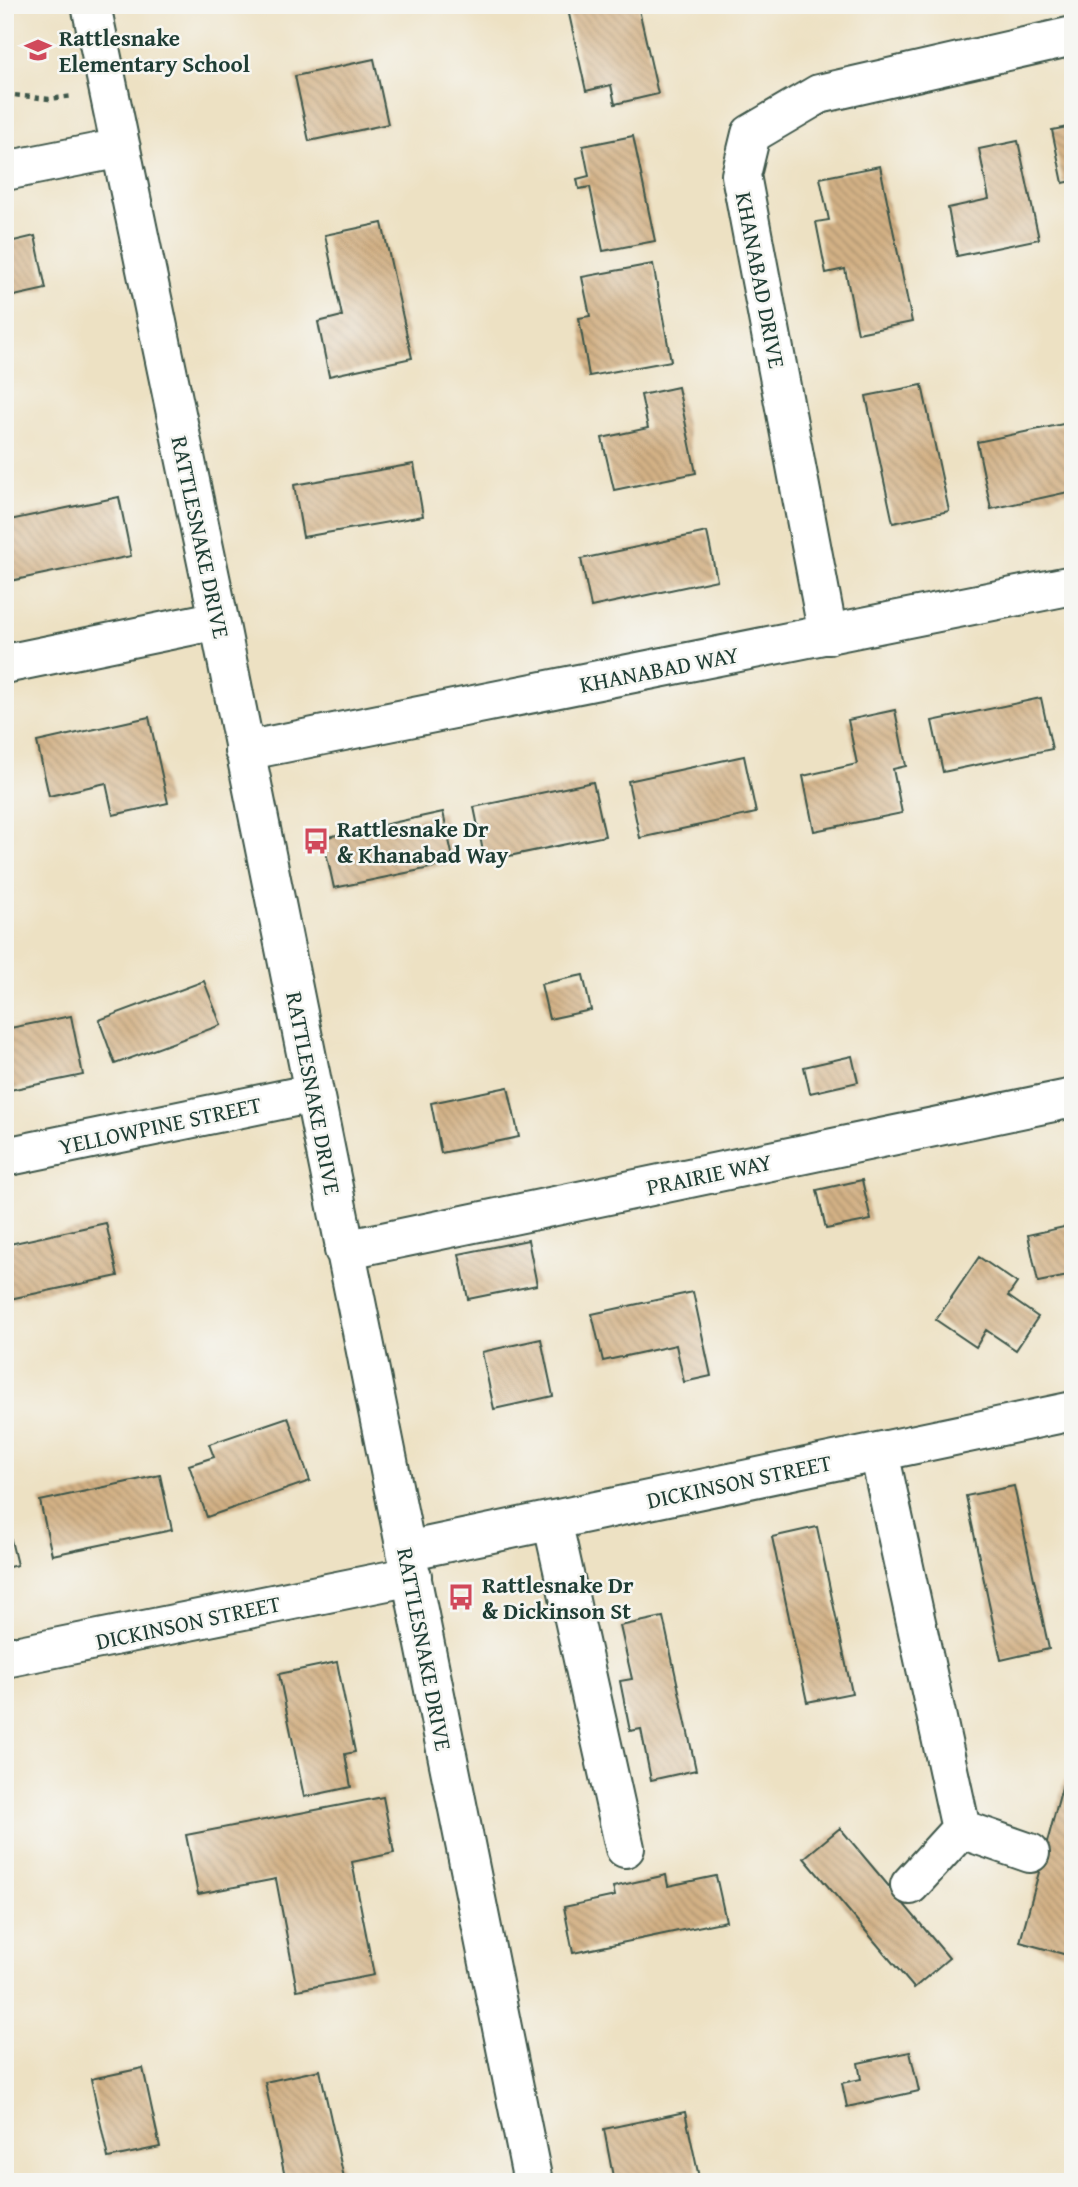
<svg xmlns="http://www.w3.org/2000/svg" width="1078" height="2187" viewBox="0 0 1078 2187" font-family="'Gentium Book Plus',serif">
<defs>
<pattern id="building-back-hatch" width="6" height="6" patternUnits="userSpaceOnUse" patternTransform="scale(1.75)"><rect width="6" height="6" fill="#d3b185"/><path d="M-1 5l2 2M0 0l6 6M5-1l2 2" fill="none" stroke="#ab916e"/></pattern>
</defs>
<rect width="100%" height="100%" fill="#f6f6f2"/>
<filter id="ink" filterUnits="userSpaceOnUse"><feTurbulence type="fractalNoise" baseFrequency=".0143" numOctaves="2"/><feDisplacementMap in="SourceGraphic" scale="14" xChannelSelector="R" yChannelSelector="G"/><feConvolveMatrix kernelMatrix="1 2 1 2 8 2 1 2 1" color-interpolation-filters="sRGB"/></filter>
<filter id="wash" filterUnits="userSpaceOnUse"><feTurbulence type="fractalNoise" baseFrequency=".00686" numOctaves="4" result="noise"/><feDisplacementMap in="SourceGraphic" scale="28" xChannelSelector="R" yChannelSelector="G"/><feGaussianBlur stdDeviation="1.57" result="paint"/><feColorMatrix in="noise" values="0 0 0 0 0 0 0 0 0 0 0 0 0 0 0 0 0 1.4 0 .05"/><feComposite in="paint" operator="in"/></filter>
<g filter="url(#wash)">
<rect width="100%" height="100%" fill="#ede1c3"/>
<g id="blocks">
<!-- building -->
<path fill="url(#building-back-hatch)" d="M567,5H638L658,94L615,104L611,85L586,91Z
M374,59L388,124L309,141L295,76Z
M1073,126V181L1063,183L1052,130Z
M633,136L655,241L603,251L590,187L579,189L577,179L589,176L583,146Z
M1018,141L1039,239L957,256L948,208L989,199L979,149Z
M880,166L912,322L858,333L845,269L826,273L816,222L829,220L820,178Z
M382,223L412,358L329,376L318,322L342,316L325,235Z
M35,236L46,289L5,298V243Z
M653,264L671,361L589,376L579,318L590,316L582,277Z
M922,385L949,511L893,523L866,396Z
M678,387L696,473L614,490L602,438L648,428L641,395Z
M1073,422V491L991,509L977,442Z
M414,464L423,516L303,537L294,485Z
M119,497L131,556L10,581L5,558V521Z
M707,532L717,580L591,607L581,559Z
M1041,698L1052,749L943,772L932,721Z
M895,710L906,766L893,769L902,813L814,831L803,776L857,764L848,720Z
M149,717L168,803L113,815L106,783L49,796L37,742Z
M744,756L756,813L640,838L628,781Z
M593,782L605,836L485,861L474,807Z
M443,812L454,863L334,888L323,838Z
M583,975L591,1010L549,1019L541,984Z
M204,981L221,1025L115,1064L99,1020Z
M71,1016L83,1075L5,1091V1029Z
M852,1056L858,1082L810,1093L804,1067Z
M508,1087L519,1137L441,1153L431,1103Z
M862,1180L871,1220L826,1229L817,1190Z
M106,1223L118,1276L5,1300V1245Z
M1073,1225V1275L1038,1282L1028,1235Z
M528,1240L537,1285L468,1299L459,1254Z
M979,1257L1017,1283L1008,1296L1038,1317L1016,1350L986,1330L976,1347L936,1320Z
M693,1292L711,1376L684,1382L676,1345L603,1361L592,1314Z
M541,1339L553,1396L494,1409L482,1352Z
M288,1417L310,1481L207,1517L189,1465L214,1457L209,1444Z
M160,1475L172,1530L52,1555L40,1501Z
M1014,1486L1049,1649L1001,1660L966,1496Z
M5,1515L17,1565L5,1568Z
M817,1527L852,1693L807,1702L772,1537Z
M663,1617L696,1770L651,1780L641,1729L630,1731L620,1681L632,1679L620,1626Z
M337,1662L355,1752L345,1754L351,1787L304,1797L279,1674Z
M1064,1780L1073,1783V1932L1067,1955L1020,1942Z
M383,1797L394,1853L352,1862L374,1975L297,1990L276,1879L198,1894L186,1835Z
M840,1828L949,1958L914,1988L804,1858Z
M666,1875L668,1886L716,1876L726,1921L573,1953L564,1907L615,1896L613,1887Z
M910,2052L919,2091L847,2107L842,2083L861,2079L858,2063Z
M143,2068L160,2147L108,2158L91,2079Z
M320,2070L345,2182H286L265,2082Z
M685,2112L700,2182H614L604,2129Z"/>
</g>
</g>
<g filter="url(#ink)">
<use href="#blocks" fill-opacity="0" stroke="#3e5649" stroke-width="2"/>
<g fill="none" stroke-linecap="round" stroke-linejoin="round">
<!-- minor casing -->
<g stroke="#3e5649" stroke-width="42">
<path id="minor" d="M91,5L219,620L533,2182
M5,171L121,148
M828,635L741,175L751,134L819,94L1073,36
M5,664L219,620
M244,751L1073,585
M5,1157L314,1093
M344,1250L1073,1098
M879,1452L961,1829
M552,1520L625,1848
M406,1551L1073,1411
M5,1658L412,1576
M910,1885L961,1829L1030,1853"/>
</g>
<!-- path -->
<path stroke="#3e5649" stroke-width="4.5" stroke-dasharray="5 5" stroke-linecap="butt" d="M5,94L49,99L74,96"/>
<!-- minor -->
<use href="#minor" stroke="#fff" stroke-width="38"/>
</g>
</g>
<!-- icons -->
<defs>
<g id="school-bare" transform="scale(2.1)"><path d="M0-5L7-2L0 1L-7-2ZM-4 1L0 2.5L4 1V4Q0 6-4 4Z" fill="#d1495b" stroke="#f6f6f2" stroke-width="2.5" paint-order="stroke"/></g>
<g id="bus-bare" transform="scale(2.1)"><path d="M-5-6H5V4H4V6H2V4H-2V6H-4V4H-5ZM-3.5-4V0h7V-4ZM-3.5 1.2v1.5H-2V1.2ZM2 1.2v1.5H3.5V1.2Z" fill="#d1495b" stroke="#f6f6f2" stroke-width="2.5" paint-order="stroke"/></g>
</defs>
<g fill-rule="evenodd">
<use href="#school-bare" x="38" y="50"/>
<use href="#bus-bare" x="316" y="841"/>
<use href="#bus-bare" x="461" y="1597"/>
</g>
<g text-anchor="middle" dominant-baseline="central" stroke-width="5" stroke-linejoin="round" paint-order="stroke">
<!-- poi labels -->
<g font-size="23" font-weight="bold" fill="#1f3d34" stroke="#f6f6f2" text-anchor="start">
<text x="59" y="37">Rattlesnake<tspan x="59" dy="26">Elementary School</tspan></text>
<text x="337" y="828">Rattlesnake Dr<tspan x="337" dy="26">&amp; Khanabad Way</tspan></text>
<text x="482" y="1584">Rattlesnake Dr<tspan x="482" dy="26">&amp; Dickinson St</tspan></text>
</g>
<!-- street labels -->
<g font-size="23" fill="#1f3d34" stroke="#f6f6f2">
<text transform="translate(761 280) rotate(79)">KHANABAD DRIVE</text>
<text transform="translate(201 537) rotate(78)">RATTLESNAKE DRIVE</text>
<text transform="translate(659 669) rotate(-11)">KHANABAD WAY</text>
<text transform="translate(314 1093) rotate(79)">RATTLESNAKE DRIVE</text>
<text transform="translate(160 1125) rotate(-12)">YELLOWPINE STREET</text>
<text transform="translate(709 1174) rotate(-12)">PRAIRIE WAY</text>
<text transform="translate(739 1481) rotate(-12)">DICKINSON STREET</text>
<text transform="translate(188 1622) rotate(-12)">DICKINSON STREET</text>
<text transform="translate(425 1649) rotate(79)">RATTLESNAKE DRIVE</text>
</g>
</g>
<!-- margin -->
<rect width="1078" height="2187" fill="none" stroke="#f6f6f2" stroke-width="28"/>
</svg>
